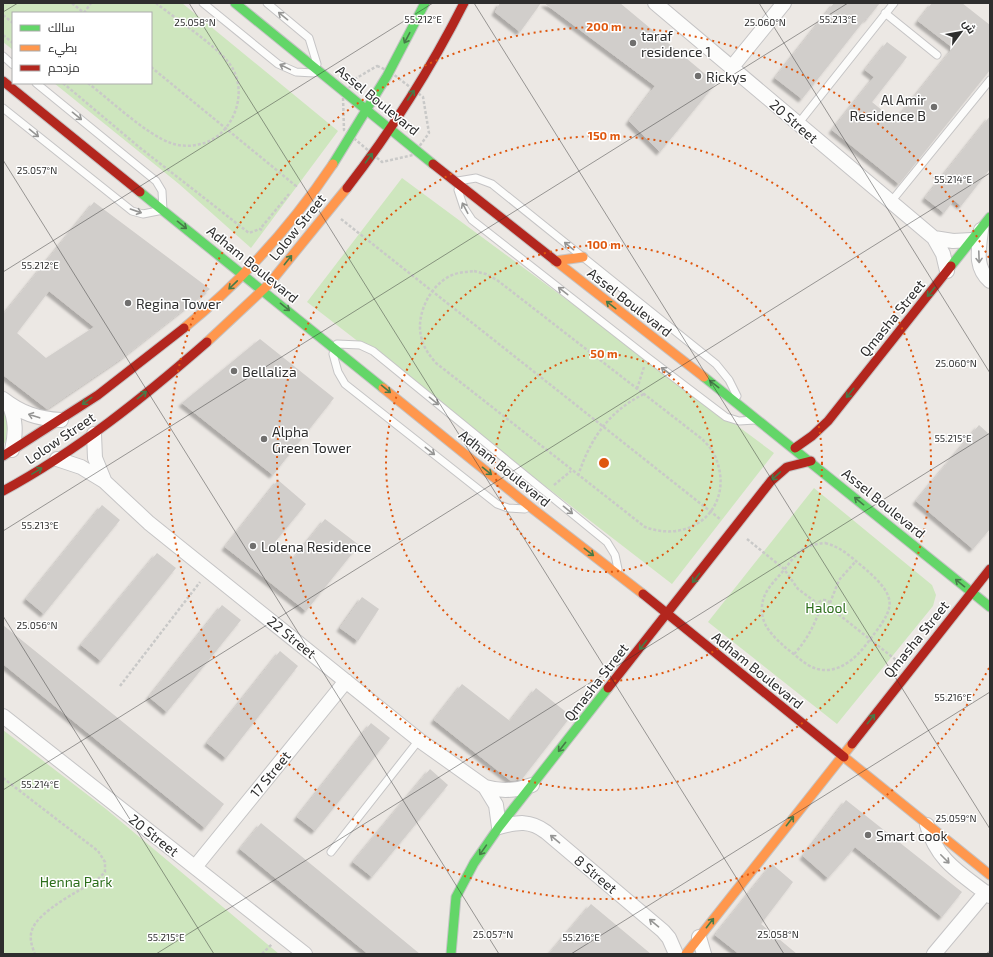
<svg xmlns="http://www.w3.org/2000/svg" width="993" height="957" viewBox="0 0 993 957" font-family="'Exo 2',Cairo,sans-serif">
<defs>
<filter id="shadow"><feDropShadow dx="-3.5" dy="3.5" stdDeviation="1" flood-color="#0004"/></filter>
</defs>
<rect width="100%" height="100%" fill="#ece8e4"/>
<!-- green -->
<path fill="#cee6be" d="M3,3H182L338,131L251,248L179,184L54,83H151V13H13V50L3,42Z
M402,178L774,453L672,584L307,302Z
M3,399L9,404L6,440L3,446Z
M814,488L932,585L936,595L933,606L837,724L708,622Z
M3,730L106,809L279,954H3Z"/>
<!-- building -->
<path fill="#d1cecb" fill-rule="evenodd" filter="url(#shadow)" d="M500,3H541L520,32L495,12Z
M544,3H620L716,83L660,152L629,121L655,86Z
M834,3H880L867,19L866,18L802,99L775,78Z
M932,3H962L990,25V70L899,184L832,130L874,77L865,70L887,42L907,57L872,102L895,121L953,48L918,21Z
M990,116V169L961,206L954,200L944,213L925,198Z
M94,202L210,289L122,358L47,409L3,375V315ZM49,291L94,327L46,358L17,333Z
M260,339L334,398L273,475L182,403Z
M979,425L990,435V529L973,549L916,501Z
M278,480L306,504L275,542L294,558L325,519L359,545L306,611L225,547Z
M102,505L120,520L44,614L26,599Z
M157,553L176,568L101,661L81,645Z
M362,597L379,609L358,641L340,628Z
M222,605L241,620L167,712L149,697Z
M3,625L224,804L205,828L3,664Z
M280,651L298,666L226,758L207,743Z
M462,684L510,721L536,688L571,716L522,779L511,781L434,720Z
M371,723L390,738L315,831L297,817Z
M430,769L448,785L372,877L353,862Z
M846,800L962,892L942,917L855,847L828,878L803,856Z
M261,823L420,954H368L240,849Z
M772,864L793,882L761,924L797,954H739L715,935Z
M591,904L651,954H549Z"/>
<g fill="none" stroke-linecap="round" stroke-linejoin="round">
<!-- lane casing -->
<g stroke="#c5c4c5" stroke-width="9">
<path id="lane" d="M203,3L278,64L296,72L314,73
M267,3L309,38L317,64
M885,13L937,55
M3,56L13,65
M3,108L132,211L143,214L163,210L162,191L156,181L36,83
M798,124L894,3
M458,181L476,178L492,184L716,364L729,380L737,396
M458,190L464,208L472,220L647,357L726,417L739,421L755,420
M890,203L990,80
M337,344L360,345L373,351L607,542L615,555L618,569
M333,354L338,372L345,384L497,504L508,508L525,509
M331,852L419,740"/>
</g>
<!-- street casing -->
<g stroke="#c5c4c5" stroke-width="16">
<path id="street" d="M655,3L934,238L943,254L947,271
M732,67L784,3
M981,230C979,249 974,267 990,281
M934,238L953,241L972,240
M3,399C21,413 38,419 61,420
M9,404C16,420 16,433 12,450
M94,434L95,458L104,480
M57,459L81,467L104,481L149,523L419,740L485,787L496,805L499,827C518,822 530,820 546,832L663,931L669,938L676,954
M3,716L305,954
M485,787C502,792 516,791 532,785
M927,825C937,862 962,874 990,896
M195,867L346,681
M699,937L704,954
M934,954L986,892"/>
</g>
<!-- fast casing -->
<g stroke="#c5c4c5" stroke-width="11">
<path id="fast" d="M235,3L433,164
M333,164L387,76L425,3
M140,192L383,388
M951,266L990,217
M704,377L990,607
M451,954L456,897L474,863L499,827L608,688"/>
</g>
<!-- slow casing -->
<g stroke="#c5c4c5" stroke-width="11">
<path id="slow" d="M555,261L583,257
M557,262L704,377
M184,328C242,281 292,225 333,164
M207,342L269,284L347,188
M383,388L533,509L643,594
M844,757L990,875
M686,954L852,744"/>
</g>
<!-- jam casing -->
<g stroke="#c5c4c5" stroke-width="11">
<path id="jam" d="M3,81L140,192
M433,164L557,262
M347,188C392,130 431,68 464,3
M795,448L812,436L828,421L951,266
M3,456L98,395L184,328
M3,491C77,451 144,397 207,342
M643,594L844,757
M608,688L771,481L787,467L811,461
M852,744L990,569"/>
</g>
<!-- path -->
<path stroke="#c9c9c8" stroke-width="2.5" stroke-dasharray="3 2" stroke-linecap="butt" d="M72,3L84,13
M84,13L91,3
M3,15L13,23
M3,35L13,43
M377,66L389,71L423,97L429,133L413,155L382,162L344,130L343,97L355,79Z
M151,67L296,186L295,187
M63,83L139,147L249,233L260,229
M88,83C110,100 147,135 171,143C187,149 208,145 220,134C239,117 246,85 229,63C213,43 177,20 156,3
M341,219L720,519
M262,230L260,229L289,194
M474,271L486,274L497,280L702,439C707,444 713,450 715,456C736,505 694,545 645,527L436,363C429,355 423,347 421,336C416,314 430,286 450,276C458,272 466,272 474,271Z
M637,389L644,367
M578,476C590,439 609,411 644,394
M554,485L571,471
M747,539L784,569L798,589L817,603
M825,543C841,547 850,556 863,567C903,601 893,609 865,646C851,664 830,678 808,665C800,660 793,653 786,648C774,637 761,626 762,608C762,592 774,582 784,570C797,553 802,545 825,543Z
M817 607a7 7 0 1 1 14 0a7 7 0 1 1-14 0Z
M830,603L839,580L856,561
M830,609L842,617L896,660
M794,654C806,641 813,628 819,612
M120,686L200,582
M3,778L98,851L105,862V872L98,879C81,890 38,911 32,930C29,938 32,947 35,954
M262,954L272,944"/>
<!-- lane -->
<use href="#lane" stroke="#fcfcfb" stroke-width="7"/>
<!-- street -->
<use href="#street" stroke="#fcfcfb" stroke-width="14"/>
<!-- fast -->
<use href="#fast" stroke="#63d668" stroke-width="9"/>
<!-- slow -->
<use href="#slow" stroke="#ff974d" stroke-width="9"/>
<!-- jam -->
<use href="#jam" stroke="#b3261e" stroke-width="9"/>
</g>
<!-- one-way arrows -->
<defs><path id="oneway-shaft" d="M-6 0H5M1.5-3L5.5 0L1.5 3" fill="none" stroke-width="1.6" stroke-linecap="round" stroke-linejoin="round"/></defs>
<g stroke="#959594">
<use href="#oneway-shaft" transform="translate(283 16) rotate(-141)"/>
<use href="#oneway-shaft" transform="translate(285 67) rotate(-154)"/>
<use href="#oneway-shaft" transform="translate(77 116) rotate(39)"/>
<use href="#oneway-shaft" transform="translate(34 133) rotate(39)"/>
<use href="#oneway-shaft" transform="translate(465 208) rotate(-118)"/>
<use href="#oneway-shaft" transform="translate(136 211) rotate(19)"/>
<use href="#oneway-shaft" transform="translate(569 246) rotate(-141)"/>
<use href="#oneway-shaft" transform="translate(979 257) rotate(88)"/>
<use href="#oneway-shaft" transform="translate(563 291) rotate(-142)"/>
<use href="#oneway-shaft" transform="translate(666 371) rotate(-143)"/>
<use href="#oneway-shaft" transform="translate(434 401) rotate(39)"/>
<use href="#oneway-shaft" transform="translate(34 416) rotate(-162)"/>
<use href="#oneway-shaft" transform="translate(430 451) rotate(38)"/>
<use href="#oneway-shaft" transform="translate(568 510) rotate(39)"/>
<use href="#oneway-shaft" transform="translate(555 839) rotate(-140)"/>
<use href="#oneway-shaft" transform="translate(945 859) rotate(45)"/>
<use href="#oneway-shaft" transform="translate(654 923) rotate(-140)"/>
</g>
<g stroke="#467a48">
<use href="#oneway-shaft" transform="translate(407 38) rotate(118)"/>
<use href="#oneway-shaft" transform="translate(411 95) rotate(-56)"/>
<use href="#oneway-shaft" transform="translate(369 158) rotate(-53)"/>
<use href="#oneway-shaft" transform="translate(182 225) rotate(39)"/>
<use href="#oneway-shaft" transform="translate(288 260) rotate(-51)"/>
<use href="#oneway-shaft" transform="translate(233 285) rotate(136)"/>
<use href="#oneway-shaft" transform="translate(931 292) rotate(129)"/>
<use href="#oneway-shaft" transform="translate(611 305) rotate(-142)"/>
<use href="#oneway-shaft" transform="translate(285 307) rotate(39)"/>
<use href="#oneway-shaft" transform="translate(714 384) rotate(-142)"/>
<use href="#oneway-shaft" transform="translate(386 389) rotate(39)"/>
<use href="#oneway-shaft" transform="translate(850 393) rotate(129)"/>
<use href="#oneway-shaft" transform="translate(142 395) rotate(-39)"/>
<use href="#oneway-shaft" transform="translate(87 401) rotate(144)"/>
<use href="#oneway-shaft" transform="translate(37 471) rotate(-31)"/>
<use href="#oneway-shaft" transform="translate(487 471) rotate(39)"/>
<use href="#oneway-shaft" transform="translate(776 476) rotate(137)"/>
<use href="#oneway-shaft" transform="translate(859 501) rotate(-141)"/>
<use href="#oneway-shaft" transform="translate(589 552) rotate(38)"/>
<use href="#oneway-shaft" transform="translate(696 578) rotate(128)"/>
<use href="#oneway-shaft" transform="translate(960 583) rotate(-141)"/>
<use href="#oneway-shaft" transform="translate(643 645) rotate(128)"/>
<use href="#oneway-shaft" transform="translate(871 719) rotate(-52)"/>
<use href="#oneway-shaft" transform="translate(562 747) rotate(128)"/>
<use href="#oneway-shaft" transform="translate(790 821) rotate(-52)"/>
<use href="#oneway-shaft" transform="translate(483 850) rotate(125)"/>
<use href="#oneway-shaft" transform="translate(710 923) rotate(-52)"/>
</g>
<!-- ticks -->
<path fill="none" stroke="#2e2e2e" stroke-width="1" stroke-opacity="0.45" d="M189,3L784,954M474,3L990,829M759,3L990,373M3,12L18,3M3,160L499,954M3,272L433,3M3,531L848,3M3,616L214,954M3,790L990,173M156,954L990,433M571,954L990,692M986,954L990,951"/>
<!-- distance rings -->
<g fill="none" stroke="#df570e" stroke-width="2" stroke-dasharray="2 4">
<circle cx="604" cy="463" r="109"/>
<circle cx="604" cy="463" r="218"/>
<circle cx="604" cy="463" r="327"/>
<path d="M989 668A436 436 0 1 1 989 258"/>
</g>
<!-- markers -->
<g fill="#706f6e" stroke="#fff" stroke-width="1.5">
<circle cx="633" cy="43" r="4"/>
<circle cx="698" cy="76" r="4"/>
<circle cx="934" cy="107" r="4"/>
<circle cx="128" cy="303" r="4"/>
<circle cx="234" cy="371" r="4"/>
<circle cx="264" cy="439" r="4"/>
<circle cx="253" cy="546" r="4"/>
<circle cx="868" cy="835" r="4"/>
</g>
<g text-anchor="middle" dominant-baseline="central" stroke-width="3" stroke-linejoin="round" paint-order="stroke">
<!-- poi labels -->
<g font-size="14" fill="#2e2e2e" stroke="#fff" text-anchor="start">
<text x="641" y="35">taraf<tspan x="641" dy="16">residence 1</tspan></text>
<text x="706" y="76">Rickys</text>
<text x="926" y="99" text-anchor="end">Al Amir<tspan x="926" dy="16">Residence B</tspan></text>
<text x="136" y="303">Regina Tower</text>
<text x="242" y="371">Bellaliza</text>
<text x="272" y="431">Alpha<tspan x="272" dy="16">Green Tower</tspan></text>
<text x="261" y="546">Lolena Residence</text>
<text x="876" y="835">Smart cook</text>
</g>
<!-- street labels -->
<g font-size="14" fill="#2e2e2e" stroke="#fff">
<text transform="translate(378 100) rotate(39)">Assel Boulevard</text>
<text transform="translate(794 121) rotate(41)">20 Street</text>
<text transform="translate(297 227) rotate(-51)">Lolow Street</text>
<text transform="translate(253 264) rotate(39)">Adham Boulevard</text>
<text transform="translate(630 302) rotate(38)">Assel Boulevard</text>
<text transform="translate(892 318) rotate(-51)">Qmasha Street</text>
<text transform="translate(60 438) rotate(-34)">Lolow Street</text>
<text transform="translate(505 468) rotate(39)">Adham Boulevard</text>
<text transform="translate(884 503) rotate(39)">Assel Boulevard</text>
<text transform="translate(292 637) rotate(39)">22 Street</text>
<text transform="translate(916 639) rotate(-51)">Qmasha Street</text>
<text transform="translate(758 670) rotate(39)">Adham Boulevard</text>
<text transform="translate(596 682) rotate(-52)">Qmasha Street</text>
<text transform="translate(270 774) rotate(-51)">17 Street</text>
<text transform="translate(154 835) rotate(38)">20 Street</text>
<text transform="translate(596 874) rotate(40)">8 Street</text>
</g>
<!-- park labels -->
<g font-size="14" fill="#2c6e1b" stroke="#fff">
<text x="826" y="607">Halool</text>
<text x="76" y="881">Henna Park</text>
</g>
</g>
<g font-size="10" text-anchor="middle" fill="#2e2e2e" stroke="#fff" stroke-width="3" stroke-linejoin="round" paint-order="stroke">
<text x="423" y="23">55.212°E</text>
<text x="838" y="23">55.213°E</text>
<text x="195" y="26">25.058°N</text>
<text x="765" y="26">25.060°N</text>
<text x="37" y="174">25.057°N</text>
<text x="953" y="183">55.214°E</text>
<text x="40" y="269">55.212°E</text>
<text x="956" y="367">25.060°N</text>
<text x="953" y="442">55.215°E</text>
<text x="40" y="529">55.213°E</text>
<text x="37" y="629">25.056°N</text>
<text x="953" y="701">55.216°E</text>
<text x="40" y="788">55.214°E</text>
<text x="956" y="822">25.059°N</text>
<text x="493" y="938">25.057°N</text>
<text x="778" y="938">25.058°N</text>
<text x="166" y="941">55.215°E</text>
<text x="581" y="941">55.216°E</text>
</g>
<circle cx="604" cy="463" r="6" fill="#df570e" stroke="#fff" stroke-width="2"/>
<g font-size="12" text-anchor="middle" font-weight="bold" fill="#df570e" stroke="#fff" stroke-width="3" stroke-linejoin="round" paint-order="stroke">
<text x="604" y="31">200 m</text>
<text x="604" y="140">150 m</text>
<text x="604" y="249">100 m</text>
<text x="604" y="358">50 m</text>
</g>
<!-- border -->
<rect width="993" height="957" fill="none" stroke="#2e2e2e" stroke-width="8"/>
<!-- legend -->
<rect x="12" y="12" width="140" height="72" fill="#ffffff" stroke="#ababab"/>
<rect x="20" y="25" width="20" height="6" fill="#63d668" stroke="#ababab"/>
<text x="48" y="32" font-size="12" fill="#2e2e2e">سالك</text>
<rect x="20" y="45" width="20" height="6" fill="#ff974d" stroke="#ababab"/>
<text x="48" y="52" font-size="12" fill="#2e2e2e">بطيء</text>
<rect x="20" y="65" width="20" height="6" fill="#b3261e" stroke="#ababab"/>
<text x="48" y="72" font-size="12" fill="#2e2e2e">مزدحم</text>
<!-- north arrow -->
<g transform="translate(961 32) rotate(58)" stroke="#ffffff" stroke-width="3" paint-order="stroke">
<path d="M0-3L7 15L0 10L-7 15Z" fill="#2e2e2e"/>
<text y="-6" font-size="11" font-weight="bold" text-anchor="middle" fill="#2e2e2e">ش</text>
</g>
</svg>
